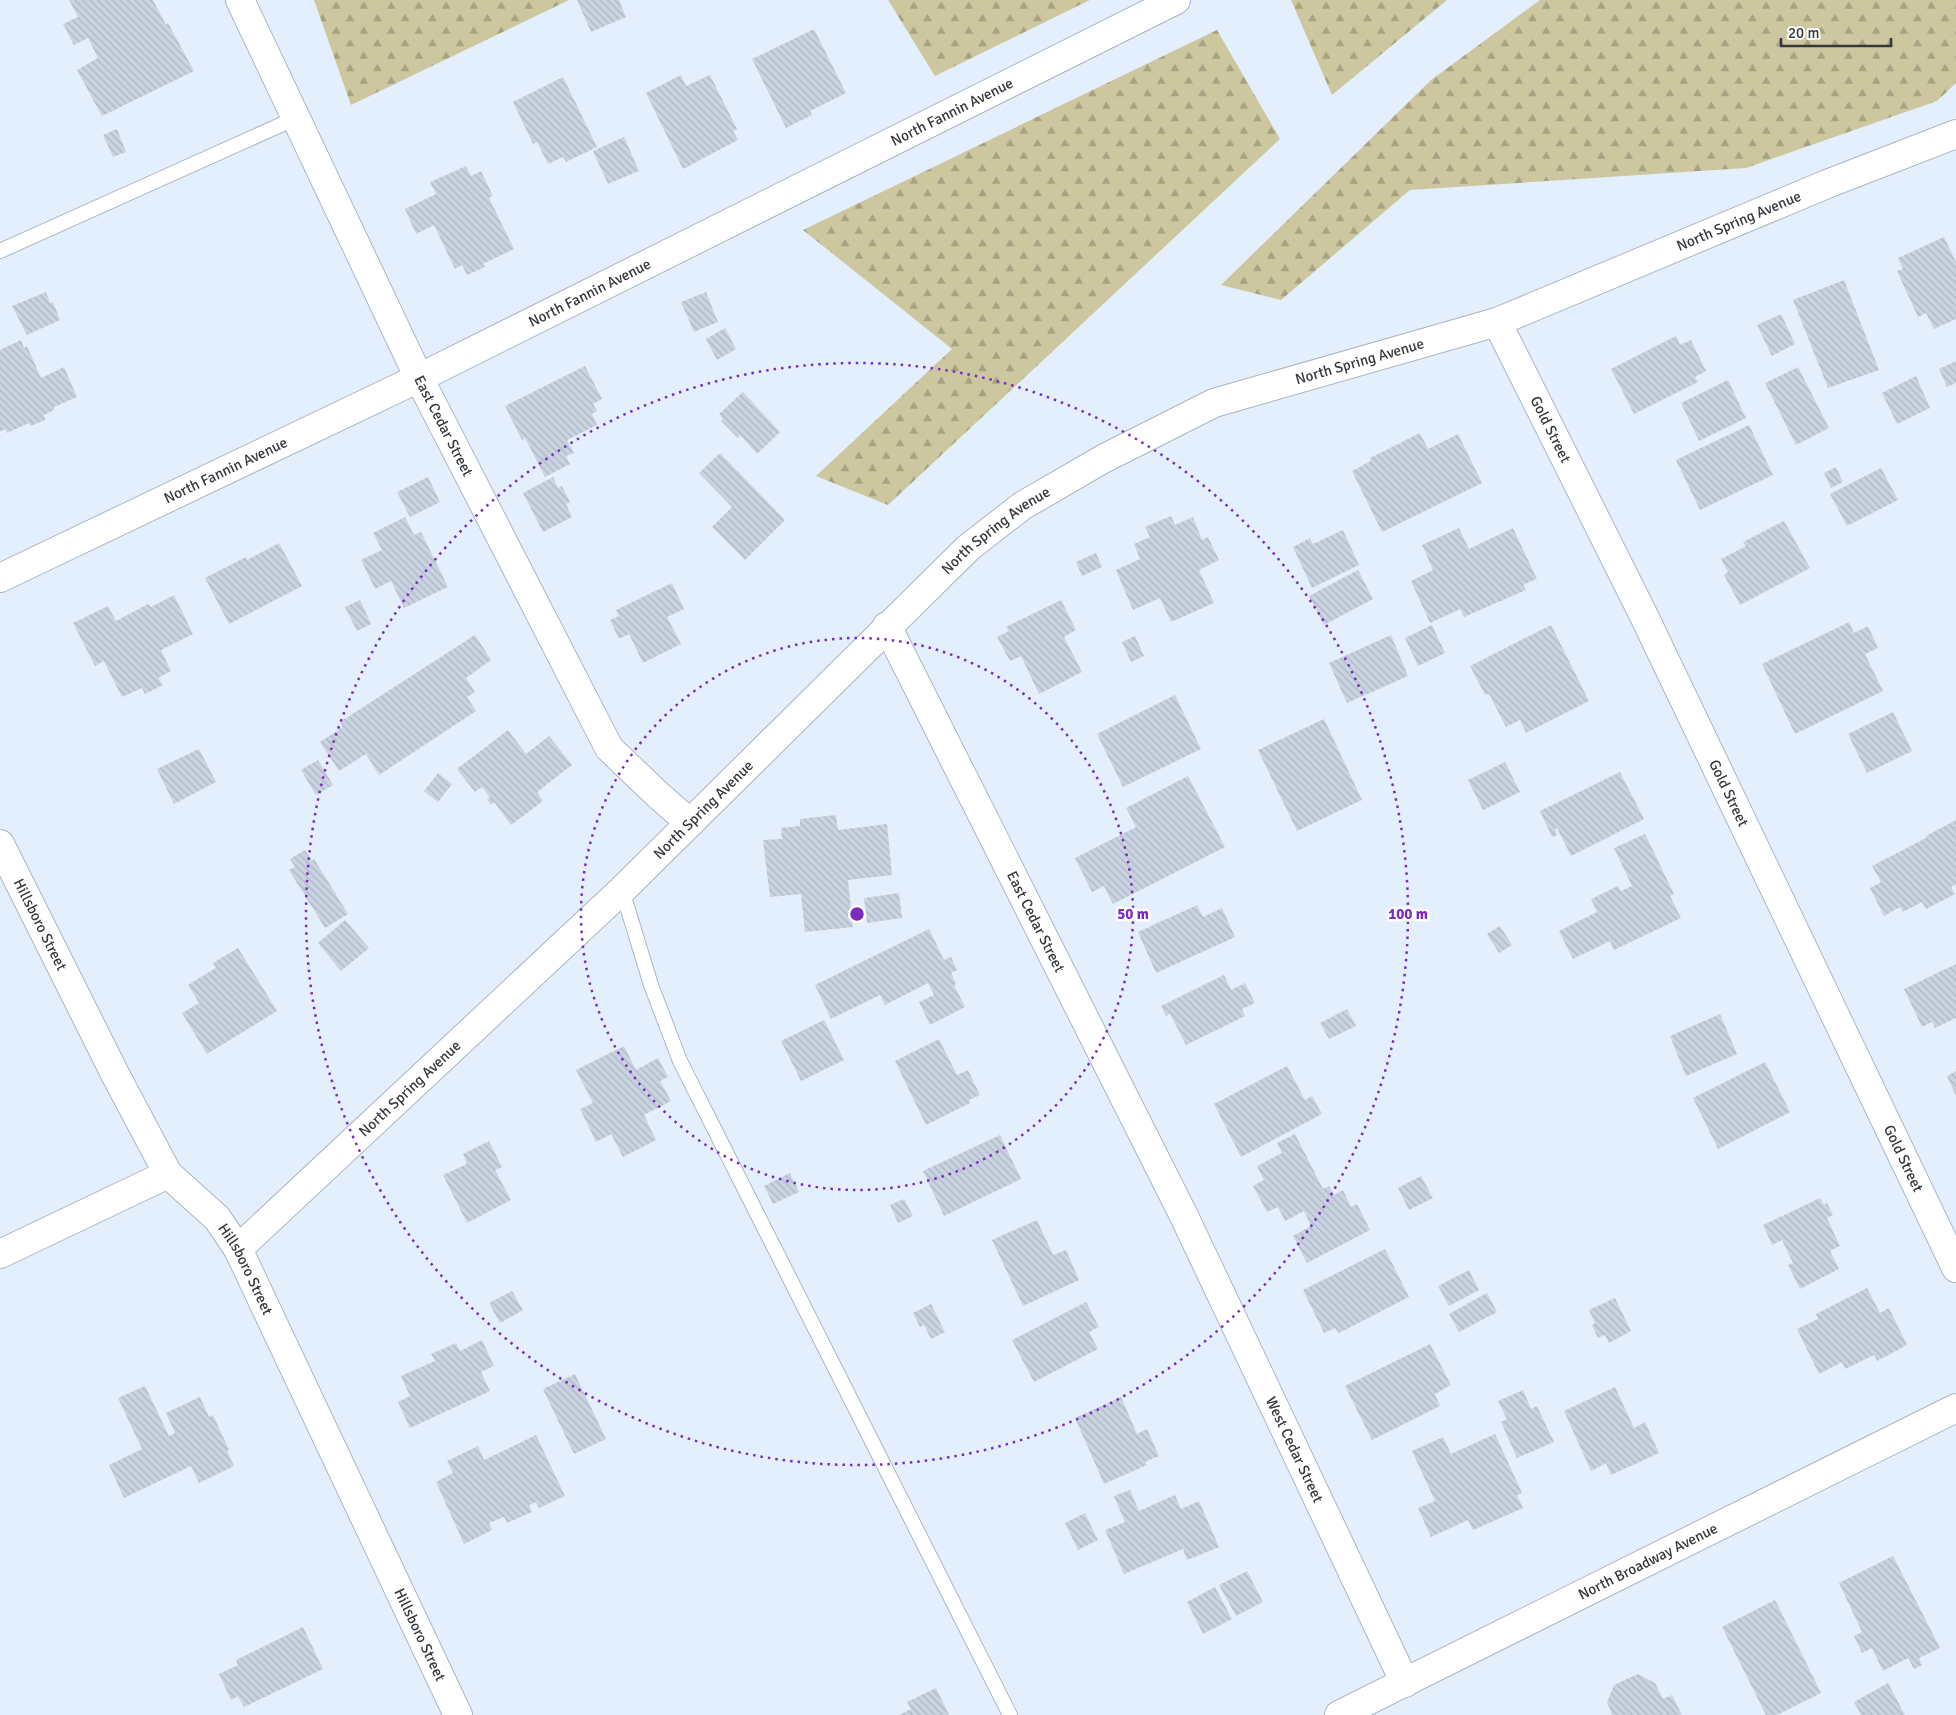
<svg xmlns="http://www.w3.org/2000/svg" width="1956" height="1715" viewBox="0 0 1956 1715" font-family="Signika,sans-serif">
<defs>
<pattern id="forest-firs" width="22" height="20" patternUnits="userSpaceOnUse" patternTransform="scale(1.25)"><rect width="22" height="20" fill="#ccc79f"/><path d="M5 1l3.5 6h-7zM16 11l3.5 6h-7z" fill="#a6a383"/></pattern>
<pattern id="building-back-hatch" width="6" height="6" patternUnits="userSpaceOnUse" patternTransform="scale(1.25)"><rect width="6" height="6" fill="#c9d3e1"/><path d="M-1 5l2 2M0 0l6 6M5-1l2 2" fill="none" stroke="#adb6c2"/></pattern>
</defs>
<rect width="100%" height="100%" fill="#e4effd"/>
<!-- forest -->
<path fill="url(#forest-firs)" d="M314,0H569L351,105Z
M888,0H1090L935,76Z
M1291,0H1447L1332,95Z
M1540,0H1956V83L1937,101L1746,168L1410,190L1281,300L1221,285L1431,80Z
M1217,30L1280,139L888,505L816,476L952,349L803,230Z"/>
<!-- building -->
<path fill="url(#building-back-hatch)" d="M69,0H153L166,25L168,23L194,71L102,116L77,70L98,58L88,38L74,45L63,24L78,17Z
M577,0H619L626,17L591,32Z
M814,29L846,93L810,111L812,115L786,128L752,59Z
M681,75L686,86L710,75L737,129L733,131L738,140L683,169L646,93Z
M563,77L597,147L566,162L563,157L548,164L537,142L533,144L513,102Z
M117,129L126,152L113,157L103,135Z
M624,137L639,171L608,184L593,151Z
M466,166L471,176L481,171L493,196L489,198L514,249L483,264L485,267L467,275L462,265L455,269L434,225L416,234L405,209L436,194L430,182Z
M1944,237L1956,262V319L1934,329L1926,313L1918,317L1897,271L1903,269L1898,258Z
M1844,280L1879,370L1828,388L1793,300Z
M46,292L50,303L53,302L60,320L27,335L12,306Z
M706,292L718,322L694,332L681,302Z
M1781,314L1795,344L1772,356L1757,325Z
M725,328L736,349L717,360L706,339Z
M1676,336L1680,345L1691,340L1706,371L1695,377L1698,382L1634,414L1611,369Z
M21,340L24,348L27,346L41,378L64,367L77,397L54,407V410L44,415L45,420L31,426L29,423L7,433L5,429L0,432V350Z
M1956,361V383L1947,387L1939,369Z
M585,366L602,399L593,404L597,411L592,414L597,425L567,440L574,453L566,456L570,464L545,477L525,438L522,440L505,406Z
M1798,367L1829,428L1796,445L1765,383Z
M1916,376L1930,408L1897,424L1882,393Z
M1728,380L1746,418L1699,441L1681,403Z
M743,392L780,432L757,454L740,435L738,438L721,421L723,419L719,414Z
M1749,425L1773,475L1700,510L1676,460Z
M1420,433L1428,449L1458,434L1482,483L1382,532L1352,471L1371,461L1370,458Z
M720,453L785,520L745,560L712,527L732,507L699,473Z
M1836,467L1843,482L1831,488L1824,473Z
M1881,468L1898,500L1847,526L1830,494Z
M428,477L440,502L410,517L397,492Z
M553,477L558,488L562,486L570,502L566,504L572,517L543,532L523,493Z
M1171,516L1175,525L1193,517L1202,540L1208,537L1219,560L1199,570L1214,603L1171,622L1160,598L1133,610L1116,570L1140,559L1134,544L1150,537L1145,527Z
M405,517L414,535L421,532L448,587L404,608L391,581L375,589L361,560L382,550L373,533Z
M1784,521L1810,568L1740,605L1724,575L1728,572L1721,559L1746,546L1743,542Z
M1459,528L1469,549L1513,528L1537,579L1523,585L1526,590L1464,617L1460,609L1430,623L1411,581L1433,570L1422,545Z
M1343,530L1359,565L1312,588L1293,547L1310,538L1313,544Z
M279,543L302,586L229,624L205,578L246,557L247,560Z
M1096,553L1102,567L1082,576L1076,562Z
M1358,570L1373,599L1324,625L1309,596Z
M672,583L684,609L667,617L681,644L643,663L629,634L619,639L610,620L619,616L616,610Z
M174,595L193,634L161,650L171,671L158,678L163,685L145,694L142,688L122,697L104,661L95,666L73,623L108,606L116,621L148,604L151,607Z
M360,600L371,624L357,631L345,607Z
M1061,600L1076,630L1064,637L1082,672L1039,694L1021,656L1010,661L997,637L1009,631L1006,627Z
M1849,622L1854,633L1868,626L1878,648L1865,654L1883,691L1795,734L1762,664Z
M1432,625L1445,653L1418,666L1405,638Z
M1551,625L1589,701L1526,733L1520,720L1506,727L1489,694L1485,695L1470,666Z
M475,635L491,660L466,678L475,692L467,697L476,711L379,775L366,754L339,771L320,742L343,727L340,722Z
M1391,635L1408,676L1347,703L1329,663Z
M1135,636L1144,656L1131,662L1122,642Z
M1175,695L1201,749L1123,787L1097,734Z
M1893,712L1912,751L1867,773L1848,734Z
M1324,719L1362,800L1297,831L1258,750Z
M508,730L526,754L549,736L572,765L537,792L543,801L511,825L494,802L491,805L487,799L490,797L482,787L475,792L457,769Z
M199,749L216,782L174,804L157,769Z
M318,760L333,785L316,795L301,770Z
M1505,762L1520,792L1483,810L1468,780Z
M1620,772L1644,819L1571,856L1557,828L1555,829L1557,835L1552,837L1540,811Z
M438,773L452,784L438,802L424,791Z
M1188,776L1225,847L1113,904L1104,886L1092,892L1075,858L1136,827L1126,808Z
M836,815L838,830L887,824L892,875L848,880L853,927L805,932L801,894L770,897L763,840L782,839L781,828L800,826V819Z
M1956,820V884L1951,887L1955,894L1926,909L1922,902L1903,912L1900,907L1884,916L1870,888L1881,882L1872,866L1926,838V836Z
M1645,834L1674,894L1670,896L1681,918L1614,950L1610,941L1573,959L1559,931L1597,912L1591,899L1618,886L1621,891L1632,886L1614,848Z
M305,850L312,861L314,859L348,914L325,928L289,870L295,867L290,859Z
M899,893L902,918L867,923L864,898Z
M1197,905L1203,917L1222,908L1235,937L1156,973L1138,932Z
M345,920L369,948L341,971L318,943Z
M1500,926L1512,945L1499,953L1487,934Z
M929,929L944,960L951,957L957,970L951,973L956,984L954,985L965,1007L930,1025L919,1002L934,995L928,983L885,1005L880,995L831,1019L815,985Z
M238,948L277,1011L207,1054L182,1013L199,1003L188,985L216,968L213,963Z
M1956,964V1018L1935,1028L1932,1022L1922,1027L1904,989Z
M1224,975L1231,990L1245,983L1255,1003L1242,1009L1245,1016L1186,1045L1170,1014L1166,1016L1161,1006Z
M1347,1009L1356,1026L1329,1039L1320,1023Z
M1720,1014L1737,1054L1686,1076L1670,1036Z
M824,1020L844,1060L801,1081L781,1041Z
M939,1039L957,1075L968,1070L980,1095L969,1100L970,1103L926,1125L895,1061Z
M624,1046L636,1070L658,1058L668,1077L660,1081L671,1101L644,1115L656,1140L623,1157L611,1134L596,1142L580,1109L593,1103L576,1070Z
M1765,1062L1790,1112L1718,1149L1693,1098Z
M1287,1066L1305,1100L1312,1096L1322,1114L1241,1157L1214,1104Z
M1956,1071V1096L1947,1076Z
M1295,1134L1323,1189L1329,1186L1334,1195L1343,1190L1351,1207L1357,1204L1370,1230L1307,1263L1293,1236L1311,1226L1304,1211L1285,1221L1278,1207L1267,1212L1253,1186L1264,1180L1257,1166L1282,1153L1277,1143Z
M1000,1135L1021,1179L944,1216L923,1171Z
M489,1141L502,1167L495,1170L511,1200L467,1223L443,1175L467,1164L463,1154Z
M790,1173L799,1192L773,1204L764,1186Z
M1421,1176L1433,1198L1409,1210L1398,1188Z
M1820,1198L1824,1205L1827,1203L1833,1215L1827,1218L1840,1246L1830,1251L1839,1269L1800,1289L1788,1265L1793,1263L1782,1240L1772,1245L1763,1225Z
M904,1199L913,1216L898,1223L890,1205Z
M1037,1220L1053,1255L1066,1250L1079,1280L1023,1306L992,1240Z
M1385,1249L1409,1297L1339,1333L1335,1328L1324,1333L1303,1290Z
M1469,1270L1479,1290L1449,1306L1438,1286Z
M1867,1288L1880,1313L1889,1308L1907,1345L1877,1361L1874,1355L1845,1369L1842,1362L1819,1374L1797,1329L1818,1319L1816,1314Z
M512,1291L523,1310L500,1323L489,1303Z
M1487,1293L1497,1312L1459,1332L1449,1314Z
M1615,1298L1631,1331L1609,1343L1605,1335L1598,1338L1592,1325L1595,1323L1589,1310Z
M1086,1302L1099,1327L1089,1332L1098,1349L1034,1382L1012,1340Z
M931,1304L945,1332L931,1339L924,1325L920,1327L913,1313Z
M482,1340L494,1366L481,1372L490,1391L410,1428L398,1402L410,1396L401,1376L435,1361L431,1354L456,1343L460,1351Z
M1430,1344L1451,1385L1435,1394L1440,1406L1372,1440L1345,1386Z
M575,1374L606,1439L574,1454L543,1389Z
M145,1386L169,1436L175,1433L166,1413L200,1397L209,1417L213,1415L229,1450L227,1451L234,1466L199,1483L191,1466L124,1498L109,1465L142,1449L118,1398Z
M1615,1387L1634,1428L1645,1422L1659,1453L1611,1475L1606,1463L1591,1471L1564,1411Z
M1523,1390L1531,1409L1537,1406L1554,1442L1517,1458L1501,1422L1507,1419L1498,1401Z
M1121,1397L1137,1434L1147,1429L1159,1456L1145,1462L1147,1465L1104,1484L1075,1418Z
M1495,1434L1522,1493L1517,1495L1523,1508L1473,1530L1468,1520L1431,1537L1418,1508L1435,1501L1412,1451L1443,1437L1451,1454Z
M536,1435L565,1496L539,1508L536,1502L529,1505L532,1512L507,1523L504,1517L489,1523L492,1530L464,1544L436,1482L453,1473L447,1461L478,1446L484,1460Z
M1130,1490L1139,1511L1175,1495L1181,1509L1199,1501L1219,1547L1187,1560L1183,1549L1124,1574L1105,1530L1125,1522L1114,1496Z
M1085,1513L1098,1540L1078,1550L1065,1523Z
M1893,1556L1940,1648L1919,1658L1922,1665L1914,1669L1908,1658L1883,1671L1872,1648L1862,1653L1854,1636L1862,1632L1839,1583Z
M1247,1571L1263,1602L1236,1616L1219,1585Z
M1215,1587L1232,1619L1203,1634L1187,1602Z
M1775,1600L1821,1693L1777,1715H1766L1722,1627Z
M303,1627L323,1669L244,1707L238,1696L231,1700L219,1674L238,1665L236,1660Z
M1638,1674L1655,1683L1663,1699L1672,1695L1682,1715H1612L1607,1702L1614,1685Z
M1888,1683L1905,1715H1861L1854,1702Z
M936,1688L949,1715H899L911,1709L907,1702Z"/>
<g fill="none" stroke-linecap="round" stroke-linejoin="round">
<!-- lane casing -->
<g stroke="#abb5c2" stroke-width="16">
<path id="lane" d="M0,251L296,118
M622,890L651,985L680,1061L1010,1715"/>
</g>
<!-- street casing -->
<g stroke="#abb5c2" stroke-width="30">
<g id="street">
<path id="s1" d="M240,0L419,378L609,748L657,794L690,823"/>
<path id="s2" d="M1497,322L1644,616L1956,1268"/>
<path id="s3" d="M0,578L419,378L1176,0"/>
<path id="s4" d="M887,626L1184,1216L1405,1683"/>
<path id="s5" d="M0,844L115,1074L168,1174L217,1218L238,1249L458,1715"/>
<path id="s6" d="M238,1249L622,890L968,548L1022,506L1103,459L1214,403L1497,322L1827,184L1956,134"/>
<path d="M0,1254L168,1174"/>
</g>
</g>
<!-- primary casing -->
<g stroke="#abb5c2" stroke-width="30">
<g id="primary">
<path id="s7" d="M1339,1715L1956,1408"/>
</g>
</g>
<!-- lane -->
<use href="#lane" stroke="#fff" stroke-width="14"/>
<!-- street -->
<use href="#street" stroke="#fff" stroke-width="28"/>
<!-- primary -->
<use href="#primary" stroke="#fff" stroke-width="28"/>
</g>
<!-- distance rings -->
<g fill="none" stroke="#7b2cbf" stroke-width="2.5" stroke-dasharray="2.5 5">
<circle cx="857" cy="914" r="276"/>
<circle cx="857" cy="914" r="551"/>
</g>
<g text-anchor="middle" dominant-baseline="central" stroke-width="5" stroke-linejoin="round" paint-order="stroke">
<!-- street labels -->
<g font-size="15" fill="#34383d" stroke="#fff">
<text stroke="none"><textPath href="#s3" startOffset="1060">North Fannin Avenue</textPath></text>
<text stroke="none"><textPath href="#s6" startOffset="1855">North Spring Avenue</textPath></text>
<text stroke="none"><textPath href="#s3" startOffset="655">North Fannin Avenue</textPath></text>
<text stroke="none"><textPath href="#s6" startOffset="1450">North Spring Avenue</textPath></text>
<text stroke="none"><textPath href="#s1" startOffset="472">East Cedar Street</textPath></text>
<text stroke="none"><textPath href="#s2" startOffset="120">Gold Street</textPath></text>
<text stroke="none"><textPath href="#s3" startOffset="250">North Fannin Avenue</textPath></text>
<text stroke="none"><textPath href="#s6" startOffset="1045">North Spring Avenue</textPath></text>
<text stroke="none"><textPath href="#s2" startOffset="525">Gold Street</textPath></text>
<text stroke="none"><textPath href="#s6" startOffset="640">North Spring Avenue</textPath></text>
<text stroke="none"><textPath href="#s4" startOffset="331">East Cedar Street</textPath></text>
<text stroke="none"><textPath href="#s5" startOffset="90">Hillsboro Street</textPath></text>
<text stroke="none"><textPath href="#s6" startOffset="235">North Spring Avenue</textPath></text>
<text stroke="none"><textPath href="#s2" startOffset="930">Gold Street</textPath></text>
<text stroke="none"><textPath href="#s5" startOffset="495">Hillsboro Street</textPath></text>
<text stroke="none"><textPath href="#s4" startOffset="919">West Cedar Street</textPath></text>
<text stroke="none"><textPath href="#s7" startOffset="345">North Broadway Avenue</textPath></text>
<text stroke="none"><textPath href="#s5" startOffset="900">Hillsboro Street</textPath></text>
</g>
</g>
<circle cx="857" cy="914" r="8" fill="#7b2cbf" stroke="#fff" stroke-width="2.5"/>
<g font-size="15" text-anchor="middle" font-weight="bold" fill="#7b2cbf" stroke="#fff" stroke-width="5" stroke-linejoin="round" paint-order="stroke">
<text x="1133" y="919">50 m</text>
<text x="1408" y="919">100 m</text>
</g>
<!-- scale -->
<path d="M1781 38v8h110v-8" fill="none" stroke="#34383d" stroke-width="2.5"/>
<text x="1788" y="38" font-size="15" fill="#34383d" stroke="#ffffff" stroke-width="4" paint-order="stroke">20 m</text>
</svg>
